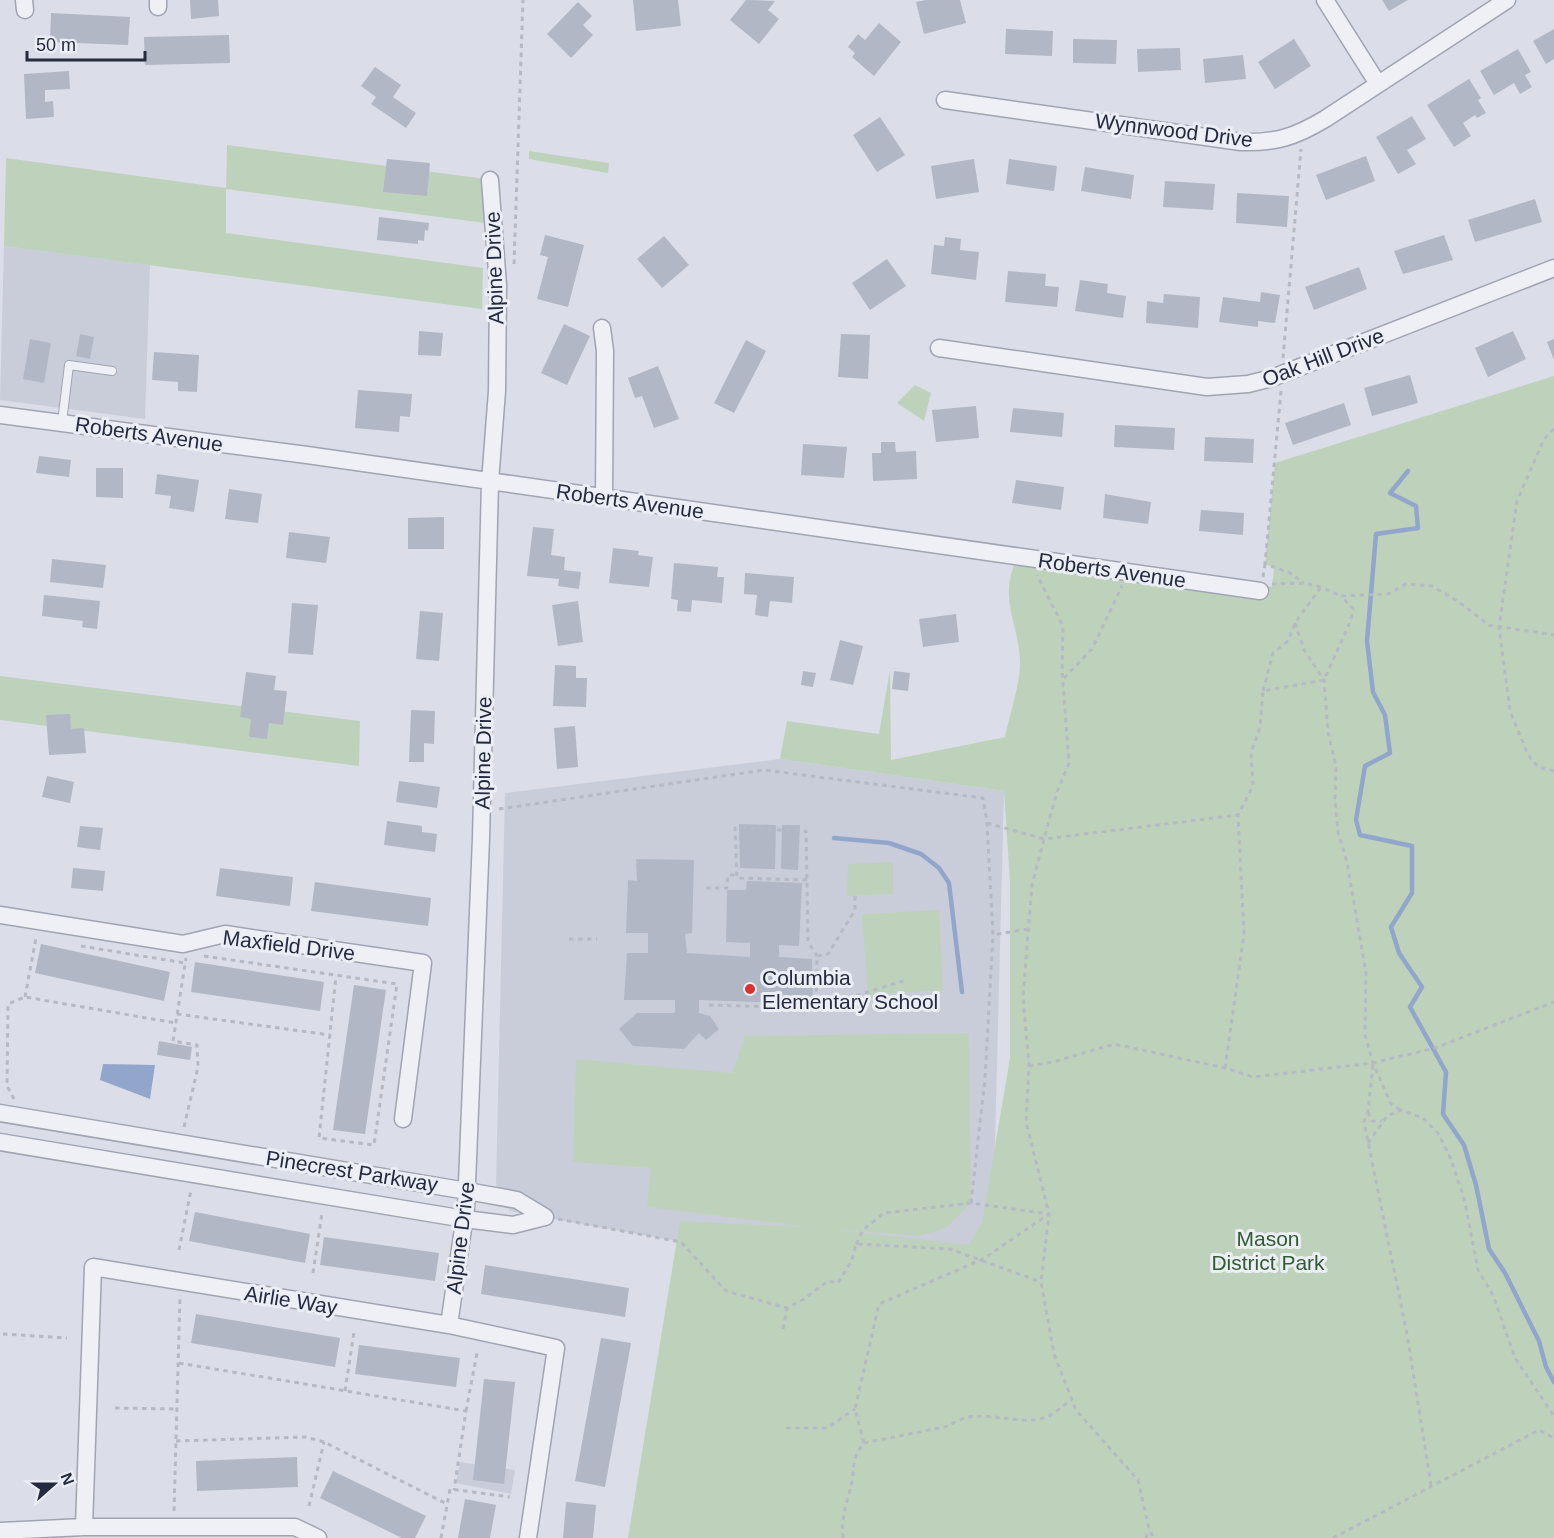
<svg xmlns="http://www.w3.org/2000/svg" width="1554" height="1538" viewBox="0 0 1554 1538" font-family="Helvetica,sans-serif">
<rect width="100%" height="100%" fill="#dbdee8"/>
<!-- built -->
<path fill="#c9cdda" d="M4,246L150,265L145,419L0,400Z
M780,759L1004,791L991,1297L509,1211L511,1197L498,1190L496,1185L505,793Z
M460,1462L515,1470L511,1494L456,1483Z"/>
<!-- green -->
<path fill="#bed2bb" d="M227,145L486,179L485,223L226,189V233L483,268L482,309L4,246L6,158L226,188Z
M529,151L609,163L608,173L529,159Z
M1554,376V1538H628L680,1221L808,1227L647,1207L651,1168L573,1162L576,1059L732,1073L745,1036L969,1033L971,1203L946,1228L920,1236L831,1229L968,1245L982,1223L1010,1058V882L1004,791L780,759L787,721L879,734L890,670L891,760L1005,737C1009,716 1020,685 1020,664C1020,625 997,598 1017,559L1063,555L1085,557L1127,573L1237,597L1272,586L1274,568L1265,564L1275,463Z
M915,385L931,393L924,421L897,403Z
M0,676L360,721L359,766L0,720Z
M893,862V894L847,896L848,864Z
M939,910L943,990L868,995L862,914Z"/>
<!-- water -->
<path fill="#92a6cc" d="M103,1064L155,1065L150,1099L100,1080Z"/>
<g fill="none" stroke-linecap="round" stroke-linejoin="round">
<!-- stream -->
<path stroke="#92a6cc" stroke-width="4.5" d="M1408,471L1390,493L1416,506L1418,528L1376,534L1367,641L1373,692L1385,715L1390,753L1365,766L1356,820L1360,835L1412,846V893L1391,927L1399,953L1422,987L1410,1007L1446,1072L1443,1114L1464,1145L1476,1185L1489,1249L1505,1273L1539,1341L1546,1367L1554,1382
M834,838L889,843L921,854L939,868L949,883L962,992"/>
</g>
<!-- building -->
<path fill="#b2b7c5" d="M190,0H218L219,16L191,19Z
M633,0H678L681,26L636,31Z
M746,0L775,1L768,10L779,19L759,44L730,20Z
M926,0H960L966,23L924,34L916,2Z
M1382,0H1408L1389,11Z
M578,2L592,16L583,25L593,35L571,58L547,34Z
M51,13L130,17L128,45L50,42Z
M879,23L901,42L874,76L852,57L855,53L848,47L858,34L865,40Z
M1006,29L1053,31L1052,56L1005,54Z
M1554,29V59L1546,64L1533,41Z
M229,35L230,63L145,65L144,37Z
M1073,39L1117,40L1116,64L1073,63Z
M1294,39L1311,66L1275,89L1258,62Z
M1180,48L1181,70L1138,72L1137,49Z
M1518,49L1531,72L1525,75L1532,87L1520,94L1514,83L1494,95L1480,71Z
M1243,55L1246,79L1205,83L1203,59Z
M375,67L401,85L393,97L416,113L406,128L371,104L376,97L361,86Z
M69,71L70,89L45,90V102L53,101L54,117L26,119L24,74Z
M1469,79L1481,98L1478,100L1486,113L1477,118L1475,115L1463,123L1471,136L1454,147L1427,105Z
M1412,116L1426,139L1407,150L1416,164L1398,174L1376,137Z
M880,117L905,155L877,172L853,135Z
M1366,156L1375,181L1326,200L1316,175Z
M387,159L430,163L427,196L383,192Z
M974,159L979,192L936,199L931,166Z
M1009,159L1057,166L1054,191L1006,184Z
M1085,167L1134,175L1131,199L1081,191Z
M1165,181L1215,184L1213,210L1163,207Z
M1237,193L1289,196L1287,227L1236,223Z
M1535,199L1542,222L1475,242L1468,220Z
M379,217L429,223L428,231L425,230L424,241L418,240V244L377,240Z
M545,235L584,245L568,307L537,299L548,257L540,255Z
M1444,235L1453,260L1403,274L1394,251Z
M664,236L689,265L662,288L637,259Z
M945,237L961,239L960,250L979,252L976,280L931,274L934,245L944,246Z
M887,259L906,286L870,310L852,283Z
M1359,267L1367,289L1314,310L1305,287Z
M1008,271L1046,274L1045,286L1059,287L1057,307L1005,302Z
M1080,280L1108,284L1107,293L1126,296L1123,318L1075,311Z
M1261,292L1280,295L1275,323L1258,321V327L1219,322L1223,297L1260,302Z
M1164,294L1200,297L1198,328L1146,323L1147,301L1163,303Z
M564,324L590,336L567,385L541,373Z
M419,331L443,333L441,356L418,355Z
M1513,331L1526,359L1488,377L1475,348Z
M80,334L94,337L90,359L76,356Z
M841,334L870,335L868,379L838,377Z
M30,339L51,343L44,383L23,379Z
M1554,339V360L1547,342Z
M746,340L766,351L734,413L714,403Z
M154,352L199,355L197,392L178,391V382L152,380Z
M658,366L679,419L654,428L642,396L635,398L628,378Z
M1410,375L1418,403L1372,416L1364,388Z
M358,390L412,394L410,417L400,416L399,432L355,428Z
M1344,403L1351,425L1293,445L1285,423Z
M976,406L979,438L936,442L932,410Z
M1013,408L1064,413L1062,437L1010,432Z
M1115,425L1175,428L1174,450L1114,447Z
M1205,437L1254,439L1253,463L1204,461Z
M881,442H895L896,452L916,451L917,479L873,481L872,453H881Z
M803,444L847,447L844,478L801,475Z
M39,456L71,460L69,477L36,473Z
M96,468H123V498L96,497Z
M157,474L199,480L194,512L169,508L171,496L155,494Z
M1016,480L1064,487L1061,510L1012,503Z
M229,489L262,494L258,523L225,519Z
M1105,494L1151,502L1148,524L1103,518Z
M1201,510L1244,513L1243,535L1199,531Z
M444,517V549H408V518Z
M533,527L554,529L551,555L565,557L564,570L581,572L579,589L558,586L559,579L527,576Z
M289,532L330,537L326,563L286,558Z
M613,548L639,551L638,555L653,557L649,587L609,583Z
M52,559L106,565L103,588L50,582Z
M674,563L718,567L717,577H724L722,603L692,600L691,612L677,611L678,600L671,599Z
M745,573L794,577L792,603L770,601L768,617L755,615L757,595L744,594Z
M44,595L100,601L97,629L82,627L83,621L42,616Z
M578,601L583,642L558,646L552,605Z
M292,603L318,605L313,655L288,653Z
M420,611L443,613L439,661L416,659Z
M956,614L959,642L923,647L919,619Z
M840,640L863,646L853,685L830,680Z
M555,665L576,666V678H587L586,707L553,706Z
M803,671L816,673L813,687L801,685Z
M894,671L910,673L908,691L892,689Z
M246,672L276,676L274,690L287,691L283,725L269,723L267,739L249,737L251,719L240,717Z
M411,710L435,711L434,744L424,743V762H409Z
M70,714L71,729L84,728L86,753L49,755L46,715Z
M575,726L578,767L557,769L554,728Z
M47,776L74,782L70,803L42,797Z
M399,781L440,787L437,808L396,802Z
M387,821L422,826V832L437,834L435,852L384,845Z
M739,824L776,825L775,869L740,868Z
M782,825H800L798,870L781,869Z
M80,826L103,828L100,850L77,847Z
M636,859L694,860L692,933L685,934L687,953L750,957V943L726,942L727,890H746L747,881L802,883L799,946L779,945V957L812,959L813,1004L699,1000V1013L710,1016L719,1029L706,1040L699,1033L684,1049L633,1046L619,1029L637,1013H675V1000H624L627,953H648V933H626L628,880L637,881Z
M73,868L105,871L103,891L71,888Z
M220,868L293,877L290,906L216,896Z
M315,882L431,898L428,926L311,911Z
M41,944L170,972L164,1001L35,973Z
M195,962L324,982L320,1011L191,992Z
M354,985L386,990L365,1134L333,1130Z
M159,1041L192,1047L190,1060L157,1055Z
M195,1212L310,1234L305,1263L189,1241Z
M324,1237L439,1253L435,1281L320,1265Z
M485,1265L629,1288L625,1317L481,1294Z
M196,1314L340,1338L335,1367L191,1343Z
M601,1338L631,1343L605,1487L575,1481Z
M359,1345L460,1358L456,1387L355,1374Z
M484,1379L515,1382L504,1484L473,1480Z
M297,1457L298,1487L197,1491L196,1461Z
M333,1471L426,1516L415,1538H402L320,1498Z
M465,1499L496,1505L490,1538H458Z
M566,1502L596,1505L593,1538H563Z"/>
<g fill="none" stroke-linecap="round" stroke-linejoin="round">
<!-- lane casing -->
<g stroke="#a0a4b2" stroke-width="10">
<path id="lane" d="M62,422L69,365L112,371"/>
</g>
<!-- street casing -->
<g stroke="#a0a4b2" stroke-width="19">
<path id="street" d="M24,0L25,10
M158,0V7
M1325,0L1378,84
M945,100L1241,142C1276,143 1295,137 1325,119L1507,0
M602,328L605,351L604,497
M939,348L1207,387L1248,384L1272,378L1554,268
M0,415L307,455L1260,591
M0,915L183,944L225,934L423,963L403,1119
M0,1113L467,1191L517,1200L545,1217
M0,1142L465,1219L513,1225L545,1217
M449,1325L466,1208L481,838L490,482L497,391L498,285L490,180
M84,1527L93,1267L449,1325L556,1348L528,1538
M0,1531L84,1527H295L318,1538"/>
</g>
<!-- path -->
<path stroke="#b5b9c3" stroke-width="3" stroke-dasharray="4.5 4.5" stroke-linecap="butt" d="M514,264L523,0
M1283,358L1301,149
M1281,391L1265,564L1290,573L1304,583
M1554,429L1544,439L1517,501L1499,627L1510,711L1528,755L1538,767L1554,771
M1263,577L1265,564
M1272,584L1304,583L1321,587L1341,596L1388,594L1406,584L1432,586L1459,602L1489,625L1554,635
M1295,623L1304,650L1324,680L1328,732L1336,766L1335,799L1338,832L1347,862L1366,973L1365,1035L1373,1063L1391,1104L1401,1110
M1064,678L1092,649L1122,586
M1263,691L1273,653L1288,641L1295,623L1321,587
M499,809L764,770L983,798L987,823L993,935L1028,929
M987,823L1044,839L1057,792L1069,763L1062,670L1063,626L1037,575
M807,880L737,878L735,828L806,831L808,942L817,956
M706,888H727L728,875H736
M855,896V910L828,954L817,956L816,1008L906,980
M569,939H597
M81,946L185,963
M204,956L397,984L374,1145L319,1138L336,976
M25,997L36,938
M709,1005L816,1008
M177,1014L330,1035
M1373,1065L1368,1111L1364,1122L1407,1334L1431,1485
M1029,1066L1053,1062L1114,1044L1225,1068L1253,1077L1373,1063L1435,1048L1554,1002
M1225,1068L1244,934L1238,815L1253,786L1251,753L1260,727L1263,691L1324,680L1351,620L1353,609L1341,596
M14,1099L7,1086L8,1004L25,997L176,1023
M1368,1112L1372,1121H1382
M184,1127L198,1067L197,1045L173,1041L186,958
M1368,1143L1387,1116L1401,1110L1423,1118L1438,1133L1450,1157L1464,1198L1478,1270L1493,1295L1515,1358L1554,1416
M971,1203L985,1078L993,935
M558,1219L681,1242L726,1291L787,1308L804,1299L828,1281L838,1283L852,1260L856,1244L950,1249L1041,1282
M856,1244L863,1230L884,1213L971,1203L1049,1214L1041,1282L1054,1354L1076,1410L1138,1480L1149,1529L1154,1538
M179,1250L191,1190
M313,1273L322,1213
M783,1329L787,1308
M3,1334L67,1338
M179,1363L466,1411L454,1490
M345,1391L354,1332
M115,1408L177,1409
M466,1411L477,1353
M786,1428H827L855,1409
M176,1441L305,1437L324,1442L447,1504
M864,1443L949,1426C976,1405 1009,1425 1040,1419C1052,1417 1062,1406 1072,1399
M309,1506L324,1442
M174,1511L180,1295
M441,1538L450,1489L510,1497
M843,1538C841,1514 847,1504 852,1482C855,1464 851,1460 864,1443L855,1409L879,1304L983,1259L1049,1214L1026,1122L1029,1066L1023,997L1032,885L1044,839L1238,815
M1146,1538L1149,1529
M1333,1538L1539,1430L1554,1438"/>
<!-- lane -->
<use href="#lane" stroke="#eef0f6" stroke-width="8"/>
<!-- street -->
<use href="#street" stroke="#eef0f6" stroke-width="16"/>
</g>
<!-- markers -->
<circle fill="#dc3133" stroke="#ebeef5" stroke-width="2" cx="750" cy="989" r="6"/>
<g text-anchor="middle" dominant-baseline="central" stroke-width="6" stroke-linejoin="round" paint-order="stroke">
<!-- street labels -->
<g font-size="21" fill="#242a3f" stroke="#ebeef5">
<text transform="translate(1174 130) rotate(7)">Wynnwood Drive</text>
<text transform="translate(494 268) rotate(-92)">Alpine Drive</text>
<text transform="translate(1323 357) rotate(-21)">Oak Hill Drive</text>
<text transform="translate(149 434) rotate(8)">Roberts Avenue</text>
<text transform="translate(630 501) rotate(8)">Roberts Avenue</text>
<text transform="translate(1112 570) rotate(8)">Roberts Avenue</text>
<text transform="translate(483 753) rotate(-89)">Alpine Drive</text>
<text transform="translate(289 945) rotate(7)">Maxfield Drive</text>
<text transform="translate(352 1171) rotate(9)">Pinecrest Parkway</text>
<text transform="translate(460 1238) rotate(-83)">Alpine Drive</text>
<text transform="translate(291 1300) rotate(9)">Airlie Way</text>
</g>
<!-- poi labels -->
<g font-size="21" fill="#242a3f" stroke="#ebeef5" text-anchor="start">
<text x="762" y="977">Columbia<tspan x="762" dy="24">Elementary School</tspan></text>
</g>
<!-- park labels -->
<g font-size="21" fill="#325c30" stroke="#ebeef5">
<text x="1268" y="1238">Mason<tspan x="1268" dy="24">District Park</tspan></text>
</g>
</g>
<!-- north arrow -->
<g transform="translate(54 1484) rotate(69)" stroke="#ebeef5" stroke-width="4.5" paint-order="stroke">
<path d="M0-4.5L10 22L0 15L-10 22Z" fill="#242a3f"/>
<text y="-9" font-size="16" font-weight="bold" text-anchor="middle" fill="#242a3f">N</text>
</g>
<!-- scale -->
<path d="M27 51v9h118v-9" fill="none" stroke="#242a3f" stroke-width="3"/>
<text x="36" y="51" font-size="18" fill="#242a3f" stroke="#ebeef5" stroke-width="4.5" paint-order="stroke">50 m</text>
</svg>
